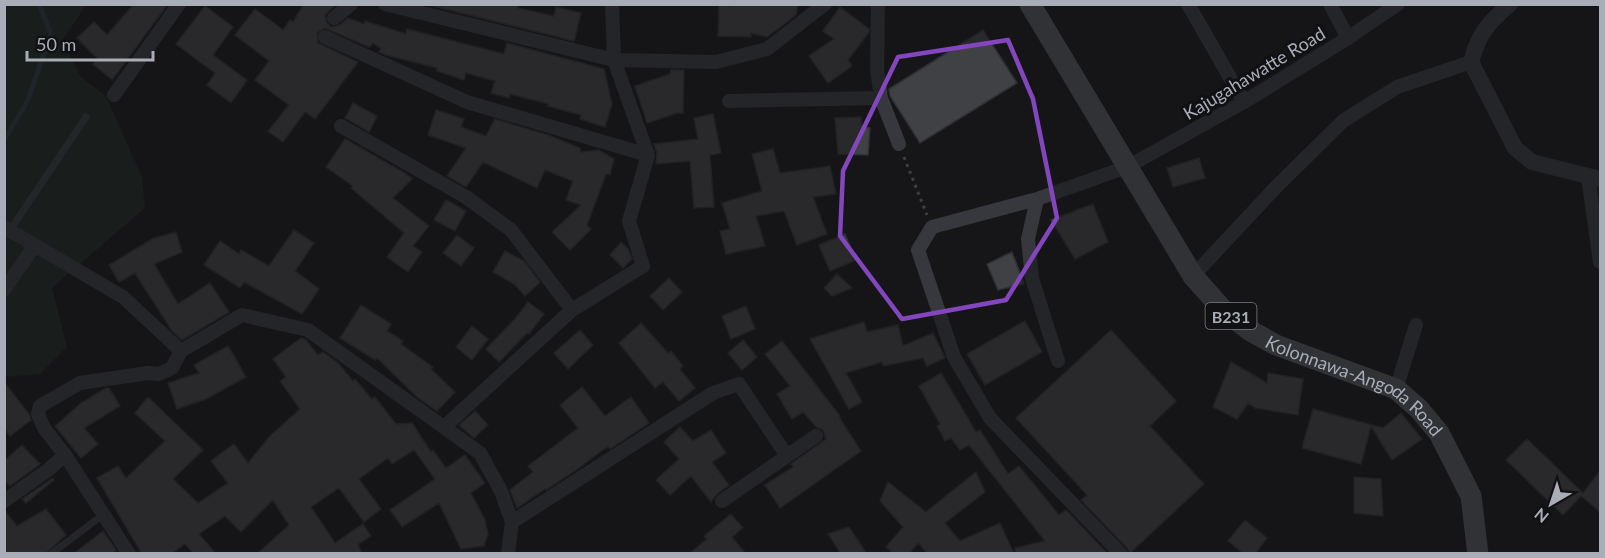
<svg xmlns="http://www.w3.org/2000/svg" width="1605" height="558" viewBox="0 0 1605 558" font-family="Lato,sans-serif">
<rect width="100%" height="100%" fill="#161618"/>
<!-- green -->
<path fill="#1e261f" d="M5,5H86L62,41L81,77L106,96L142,177L145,208L52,288L67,347L40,374L5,377Z"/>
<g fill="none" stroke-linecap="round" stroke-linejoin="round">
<!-- stream -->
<path stroke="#2c353c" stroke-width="5" d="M4,140L27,102L51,34L39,4"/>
</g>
<!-- building -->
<path fill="#404145" stroke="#303034" stroke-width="1.5" d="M134,4H168L112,80L93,64L97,58L77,38L94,22L107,35Z
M304,4H336L325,15L327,23L331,27L339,25L348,18L364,24L365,21L406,34L407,29L504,54L507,43L604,69L612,104L605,127L580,119L581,115L548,106L549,104L510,94L509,98L491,93L495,81L466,73L464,80L437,71V68L386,55L379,52L381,48L373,43L369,47L325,28L317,33L318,43L358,62L315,119L305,112L283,142L268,131L289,105L255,80L269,61L235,35L255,9L283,30L290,20L293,22Z
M425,4H518V8L554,16L556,7L581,13L574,41Z
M731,4H798L796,15L767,37L751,33V37L718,36L719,5L731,6Z
M205,6L233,27L213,55L247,80L231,103L207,85L215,73L176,44Z
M840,7L869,29V32L848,60L852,66L828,83L809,56L834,39L823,31Z
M983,30L1017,83L920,143L890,96L889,89Z
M671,70H684L683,113H677L647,123L635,86L670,74Z
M353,103L377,116L369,132L345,118Z
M436,110L464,119L461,127L486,136L495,119L548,135L580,148L581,152L599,150L614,159L610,175L606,174L587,225L591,229L570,250L552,232L581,205L566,200L573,181L545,170L537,188L483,162L466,187L447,176L466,148L428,135Z
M713,114L721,153L710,155L714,207L694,208L690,161L656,164L657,153L654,144L698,139L694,118Z
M861,117L862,126L870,128L868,155L838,154L835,118Z
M345,139L405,173L412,179L393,198L429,226L413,246L422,252L408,272L387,257L404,233L351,188L353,186L326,167Z
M773,149L780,173L830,166L836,194L813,197L827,234L797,245L784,211L756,216L765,246L726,254L720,231L730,229L722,203L762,191L752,154Z
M1199,158L1205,178L1173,187L1167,168Z
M446,200L466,211L455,231L434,220Z
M1093,204L1108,242L1075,259L1051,220Z
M294,230L314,243L295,271L319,289L302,314L244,282L240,288L204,265L220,241L239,254L241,250L269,266Z
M176,232L182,252L154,264L178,304L210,283L229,312L182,340L172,331L135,273L119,282L109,265L152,239Z
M845,234L856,260L830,271L819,245Z
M457,235L474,248L461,266L443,253Z
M621,242L628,249L632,259L623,268L610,255Z
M505,251L524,261L540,282L525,296L514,284L493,272Z
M1012,252L1024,284L998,290L987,264Z
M837,274L852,288L832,296L824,288Z
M669,278L682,292L663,310L650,296Z
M528,302L544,314L529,334L527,333L499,362L486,349L514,320Z
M361,305L391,324L387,331L403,341L401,344L433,367L431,369L455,392L437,411L417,397L377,358L375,360L340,338Z
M746,306L755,329L731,339L722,316Z
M1025,321L1042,352L985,385L967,354Z
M864,322L867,332L898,325L903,346L933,333L945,358L927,366L923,358L883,366L882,362L846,373L862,402L849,409L810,339Z
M641,323L668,353L671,351L683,366L680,369L695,388L679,401L663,382L655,388L619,343Z
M472,326L488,339L472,360L456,347Z
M580,330L593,345L568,369L554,353Z
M1111,330L1176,401L1150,426L1204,484L1130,553L1127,548L1081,500L1087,495L1016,418Z
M301,338L306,340L318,355L323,352L338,363L353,381L355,379L372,399L375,397L396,424L412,423L431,452L433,450L446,468L465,455L485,483L471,493L485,520L488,534L484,546L461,549L439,503L402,527L390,510L435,479L414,450L392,464L388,458L359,479L381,509L364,522L339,488L311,507L335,543L363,524L371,536L358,544L362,554H257L289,525L273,500L241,532L225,516L199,534L216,554H194L185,544L171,554H142L97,478L118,466L126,478L165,441L135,413L148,397L203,450L173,479L198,503L228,483L211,461L234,444L248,463L269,437L300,409L280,381L286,377L273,359Z
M743,340L757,357L742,370L728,353Z
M782,341L840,416L839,417L861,451L780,508L765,485L793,467L791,464L826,439L823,430L816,427L803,412L792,419L777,394L790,386L765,354Z
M228,346L246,377L206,399L177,409L168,383L199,373L194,365Z
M1231,362L1267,383L1268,373L1303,379L1298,415L1255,408L1248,403L1237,419L1213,407Z
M941,373L976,432L980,430L1008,474L1019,466L1059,515L1066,510L1108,554H1016L1015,548L1045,541L969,445L960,450L951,438L945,441L937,426L940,424L919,386Z
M4,382L29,414L31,420L10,436L4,428Z
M582,387L605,416L631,397L649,423L610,449L608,446L579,468L546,490L545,489L517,508L510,490L533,472L528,466L578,428L560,405Z
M106,388H109L120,406L84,428L98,444L81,458L55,426L81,403Z
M1313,409L1383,428L1401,413L1422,439L1392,460L1371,426L1361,464L1302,448Z
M475,411L488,425L474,438L459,425Z
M680,427L693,441L711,430L726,453L712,462L729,485L717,494L711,502L691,476L670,495L656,480L679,459L664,442Z
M1527,439L1583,493L1600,471V512L1581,496L1563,515L1506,460Z
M22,445L40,464L10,486L4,480V461Z
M976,472L985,492L945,523L960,541L1000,523L1014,554H928L918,543L909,554H894L886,547L903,527L880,501L888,482L926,512Z
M1354,477L1381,479L1383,516L1354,513Z
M53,478L54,480L26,503L22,499Z
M46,509L66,535L45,554H4V510L17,526Z
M731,514L743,528L732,537L746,554H689L707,539L704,536Z
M1245,520L1267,538L1255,554H1244L1228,541Z
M849,527L867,554H841L828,534Z
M103,531L116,550L111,554H73Z"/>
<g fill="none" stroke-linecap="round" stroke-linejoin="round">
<!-- path -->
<path stroke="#3d3f44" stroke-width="3" stroke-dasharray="3 4.5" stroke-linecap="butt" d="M904,157L927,215"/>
<!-- service -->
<path stroke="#37383d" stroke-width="7" d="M10,230L86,117
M51,554L104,514"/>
<!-- minor -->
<path stroke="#37383d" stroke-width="14" d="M385,4L614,60L716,62L767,49L825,4
M878,4L877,69L881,98L899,144
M1188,4L1244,102
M1330,4L1348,38
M334,18L351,4
M325,37L467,102L648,155
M114,95L179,4
M729,101L881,98
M341,126L466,197L511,230L572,310
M1588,176L1600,262
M1037,199L1028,239L1032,278L1058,361
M4,227L123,297L181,351L242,315L308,330L480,453L501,491L512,522L508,554
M1193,276L1275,188L1343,121L1397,87L1471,62
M4,290L35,245
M1396,389L1416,325
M444,427L572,310L643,266L629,221L648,155L614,60L612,4
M4,501L48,470L65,455
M722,501L816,436
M512,522L713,393L739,384L787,456
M129,554L65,455L44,428L38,414L40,406L80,383L148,373L159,374L172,368L181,351
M1121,554L990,418L954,357L918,250L932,227L1037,199L1127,167L1244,102L1348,38L1398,4"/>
<!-- tertiary -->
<path stroke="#37383d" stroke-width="16" d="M1510,4C1487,24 1479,33 1471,62L1515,148L1532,162L1600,179"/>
<!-- primary -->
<path stroke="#53555c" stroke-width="21" id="s1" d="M1030,4L1193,276L1223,310L1249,330L1276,345L1396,389L1419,409L1439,433L1471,496L1478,554"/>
</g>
<!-- marked area -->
<path d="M0 0H1605V558H0ZM1008,40L1033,99L1057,218L1006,300L902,319L840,236L843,171L898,57Z" fill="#161618" fill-opacity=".55" fill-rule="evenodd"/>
<path fill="none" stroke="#8446be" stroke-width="4.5" stroke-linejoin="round" d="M1008,40L1033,99L1057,218L1006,300L902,319L840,236L843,171L898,57Z"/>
<g text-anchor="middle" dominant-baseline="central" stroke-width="6" stroke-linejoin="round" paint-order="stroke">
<!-- shield labels -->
<rect fill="#111113" stroke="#7b7e86" stroke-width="1.5" x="1205.5" y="303" width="51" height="26" rx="4.5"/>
<g font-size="16" font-weight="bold" fill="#a8adb8">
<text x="1231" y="316">B231</text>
</g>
<!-- street labels -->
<g font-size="18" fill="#a8adb8" stroke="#111113">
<text transform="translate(1254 73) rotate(-31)">Kajugahawatte Road</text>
<text stroke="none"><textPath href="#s1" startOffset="516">Kolonnawa-Angoda Road</textPath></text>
</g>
</g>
<!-- border -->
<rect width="1605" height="558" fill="none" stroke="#a8adb8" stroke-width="12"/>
<!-- north arrow -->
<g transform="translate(1551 504) rotate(219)" stroke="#111113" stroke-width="4.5" paint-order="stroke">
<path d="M0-4.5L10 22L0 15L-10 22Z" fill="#a8adb8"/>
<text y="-9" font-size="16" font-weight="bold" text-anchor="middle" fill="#a8adb8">N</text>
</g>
<!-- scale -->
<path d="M27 51v9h126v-9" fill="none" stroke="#a8adb8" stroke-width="3"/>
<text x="36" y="51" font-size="18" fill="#a8adb8" stroke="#111113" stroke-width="4.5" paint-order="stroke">50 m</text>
</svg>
